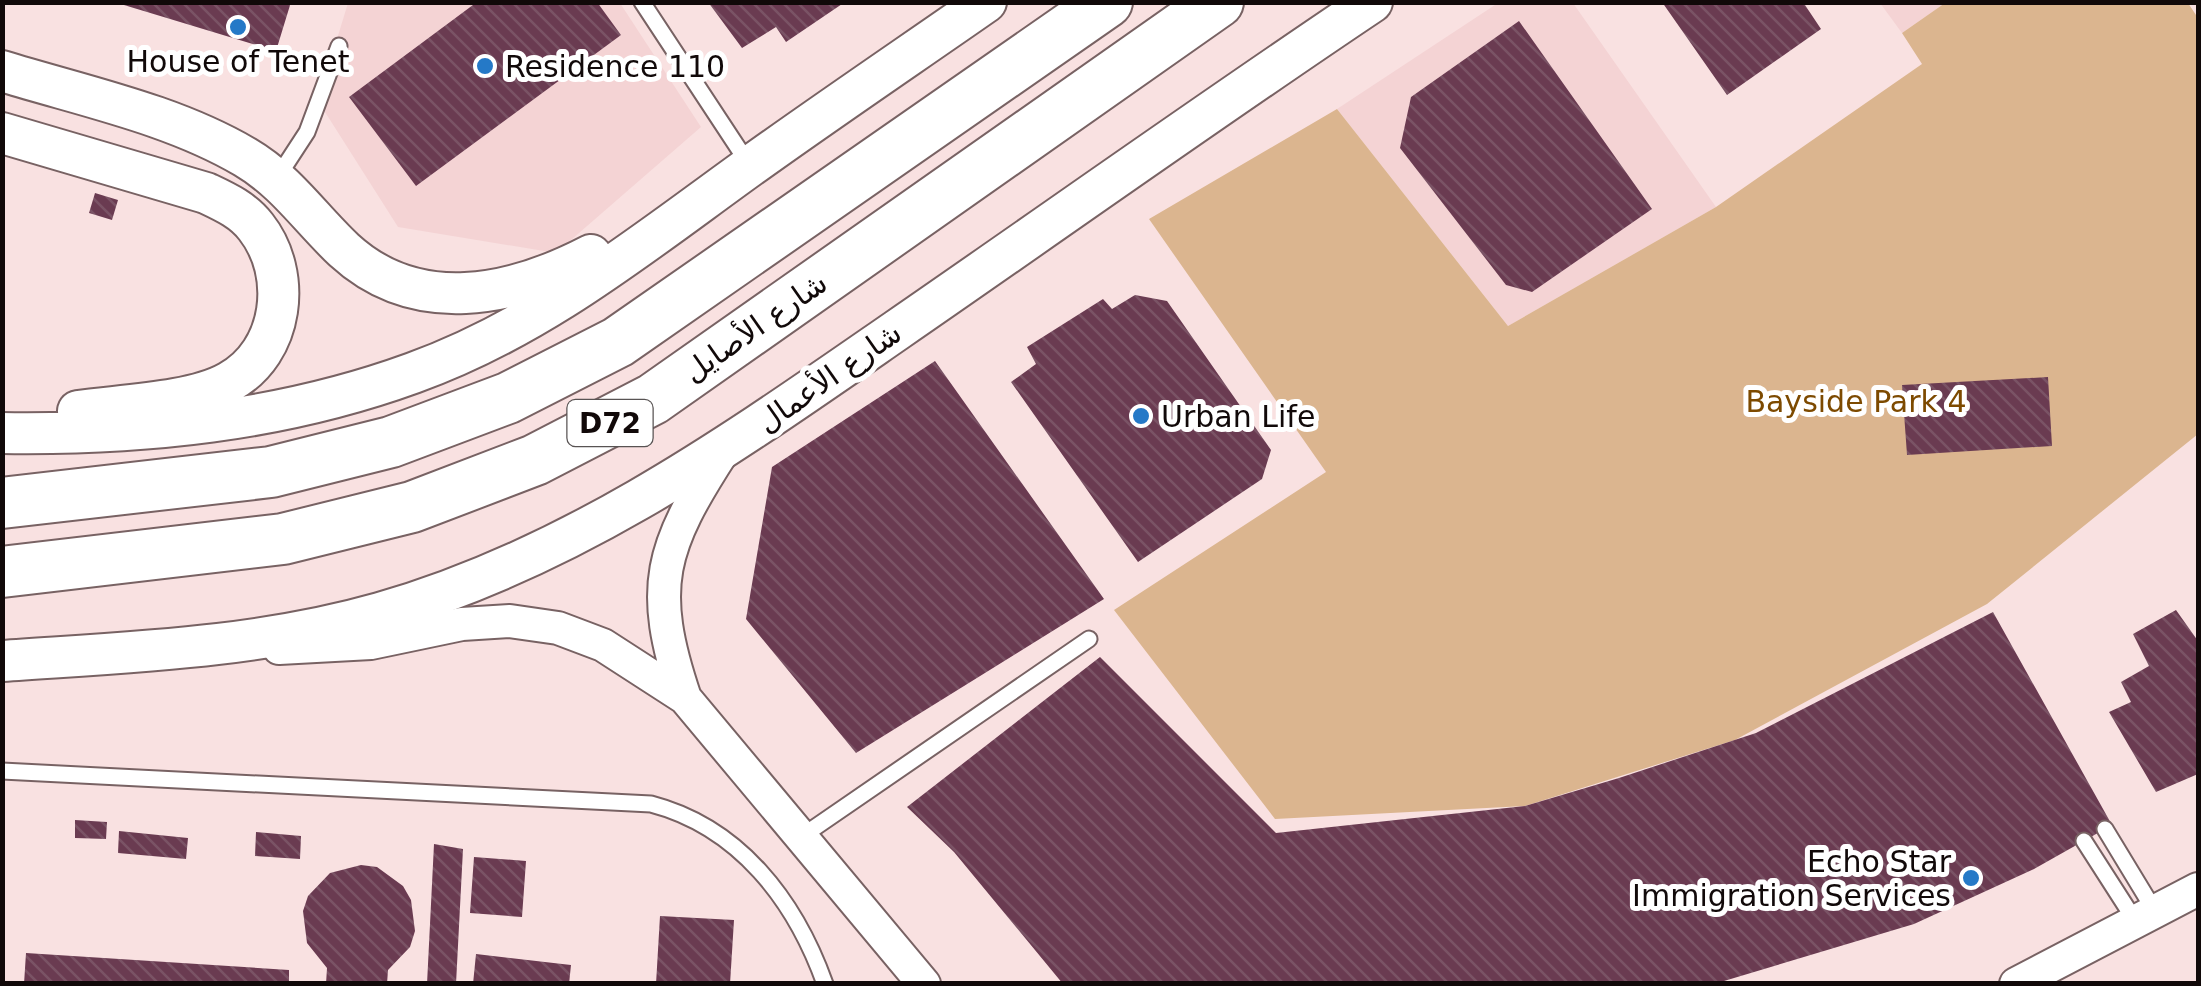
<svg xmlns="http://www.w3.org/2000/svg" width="2201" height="986" viewBox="0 0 2201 986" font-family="'DejaVu Sans',Cairo,sans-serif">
<defs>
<pattern id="building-back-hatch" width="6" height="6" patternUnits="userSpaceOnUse" patternTransform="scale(2.5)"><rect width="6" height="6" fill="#6a3b51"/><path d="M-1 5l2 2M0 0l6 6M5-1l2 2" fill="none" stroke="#7a5365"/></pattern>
</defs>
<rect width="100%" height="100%" fill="#f9e1e1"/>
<!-- built -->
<path fill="#f4d3d4" d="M348,3H620L701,127L556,253L398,227L318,101Z
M1498,3H1573L1716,207L1508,326L1337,109Z
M1880,3H1945L1902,33Z"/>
<!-- park -->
<path fill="#dbb58f" d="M1945,3H2188L2198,18V434L1987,604L1735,740L1525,806L1275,819L1114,610L1326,472L1149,219L1337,109L1508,326L1716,207L1922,64L1902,33Z"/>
<!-- building -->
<path fill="url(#building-back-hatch)" d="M114,2H291L276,51Z
M477,2H597L621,35L416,186L349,97Z
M708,2H845L786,42L776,27L742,48Z
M1662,2H1803L1821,29L1727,95Z
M1519,21L1652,209L1532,292L1506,285L1400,148L1411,97Z
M95,193L118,200L112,220L89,213Z
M1135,295L1167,301L1271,450L1262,479L1138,562L1011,382L1036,364L1027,347L1103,299L1112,309Z
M935,361L1104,599L856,753L746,619L772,467Z
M2048,377L2052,446L1907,455L1902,385Z
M2176,610L2198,641V774L2156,792L2109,712L2131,702L2121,682L2149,666L2133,634Z
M1993,612L2112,825L2034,869L1914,924L1714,984H1063L954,852L907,807L1100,657L1276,833L1525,806L1619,778L1756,733Z
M75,820L107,822L106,839L75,838Z
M119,831L188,838L186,859L118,853Z
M256,832L301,836L300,859L255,856Z
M434,844L463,849L456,984H427Z
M474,857L526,861L522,917L470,913Z
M361,865L377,867L403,886L411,900L415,931L410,947L388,970L387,984H326L327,968L307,943L303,911L308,896L330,873Z
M660,916L734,920L730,984H656Z
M26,953L289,970V984H24Z
M476,954L571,965L569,984H473Z"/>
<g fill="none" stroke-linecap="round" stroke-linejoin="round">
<!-- service casing -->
<g stroke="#786263" stroke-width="19">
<path id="service" d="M642,2L748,163
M277,178L307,132L339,46
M2,771L651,804C739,827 795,900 825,984
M2105,829L2156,913
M801,837L1089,639
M2084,841L2136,922"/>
</g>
<!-- minor casing -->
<g stroke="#786263" stroke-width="36">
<path id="minor" d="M279,648L371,643L462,624L510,621L558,628L603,645L685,698L924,984
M685,698C647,586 661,547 723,451
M2016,984L2198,889"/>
</g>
<!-- tertiary casing -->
<g stroke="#786263" stroke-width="44">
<path id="tertiary" d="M2,71C83,96 172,114 245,157C286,181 310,218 344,250C417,317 512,296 591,255
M2,133L206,193C225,202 243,210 256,227C293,274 284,352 229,382C192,403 120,405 78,411
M2,433C143,435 281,421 413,373C539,328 642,244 749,167C827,111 907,57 986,2
M2,661C130,652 257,648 380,613C573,558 735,442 897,330C1055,221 1212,109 1372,2"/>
</g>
<!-- primary casing -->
<g stroke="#786263" stroke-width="54">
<path id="primary" d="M2,503L271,472L391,442L508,398L618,342L1107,2
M2,572L283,539L412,507L535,460L653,399L1218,2"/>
</g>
<!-- service -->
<use href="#service" stroke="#fff" stroke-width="15"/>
<!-- minor -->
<use href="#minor" stroke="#fff" stroke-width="32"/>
<!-- tertiary -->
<use href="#tertiary" stroke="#fff" stroke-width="40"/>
<!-- primary -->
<use href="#primary" stroke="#fff" stroke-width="50"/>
</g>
<!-- markers -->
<g fill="#2579c7" stroke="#fff" stroke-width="4">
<circle cx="238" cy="27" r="10"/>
<circle cx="485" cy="66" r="10"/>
<circle cx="1141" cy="416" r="10"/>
<circle cx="1971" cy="878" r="10"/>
</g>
<g text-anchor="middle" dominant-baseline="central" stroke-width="10" stroke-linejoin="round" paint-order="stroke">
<!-- shield labels -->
<rect fill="#fff" stroke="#585353" stroke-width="2.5" x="567.5" y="400" width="85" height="46" rx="8"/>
<g font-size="28" font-weight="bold" fill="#110909">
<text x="610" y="423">D72</text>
</g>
<!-- poi labels -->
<g font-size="30" fill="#110909" stroke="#fff" text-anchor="start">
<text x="238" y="61" text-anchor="middle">House of Tenet</text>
<text x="505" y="66">Residence 110</text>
<text x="1161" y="416">Urban Life</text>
<text x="1951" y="861" text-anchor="end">Echo Star<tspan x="1951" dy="34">Immigration Services</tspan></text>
</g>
<!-- street labels -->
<g font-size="30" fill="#110909" stroke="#fff">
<text transform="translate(755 327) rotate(-35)">شارع الأصايل</text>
<text transform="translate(829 377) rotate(-35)">شارع الأعمال</text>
</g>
<!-- park labels -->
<g font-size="30" fill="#7d4a00" stroke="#fff">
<text x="1856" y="401">Bayside Park 4</text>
</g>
</g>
<!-- border -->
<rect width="2201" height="986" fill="none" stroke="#110909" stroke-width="10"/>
</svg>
